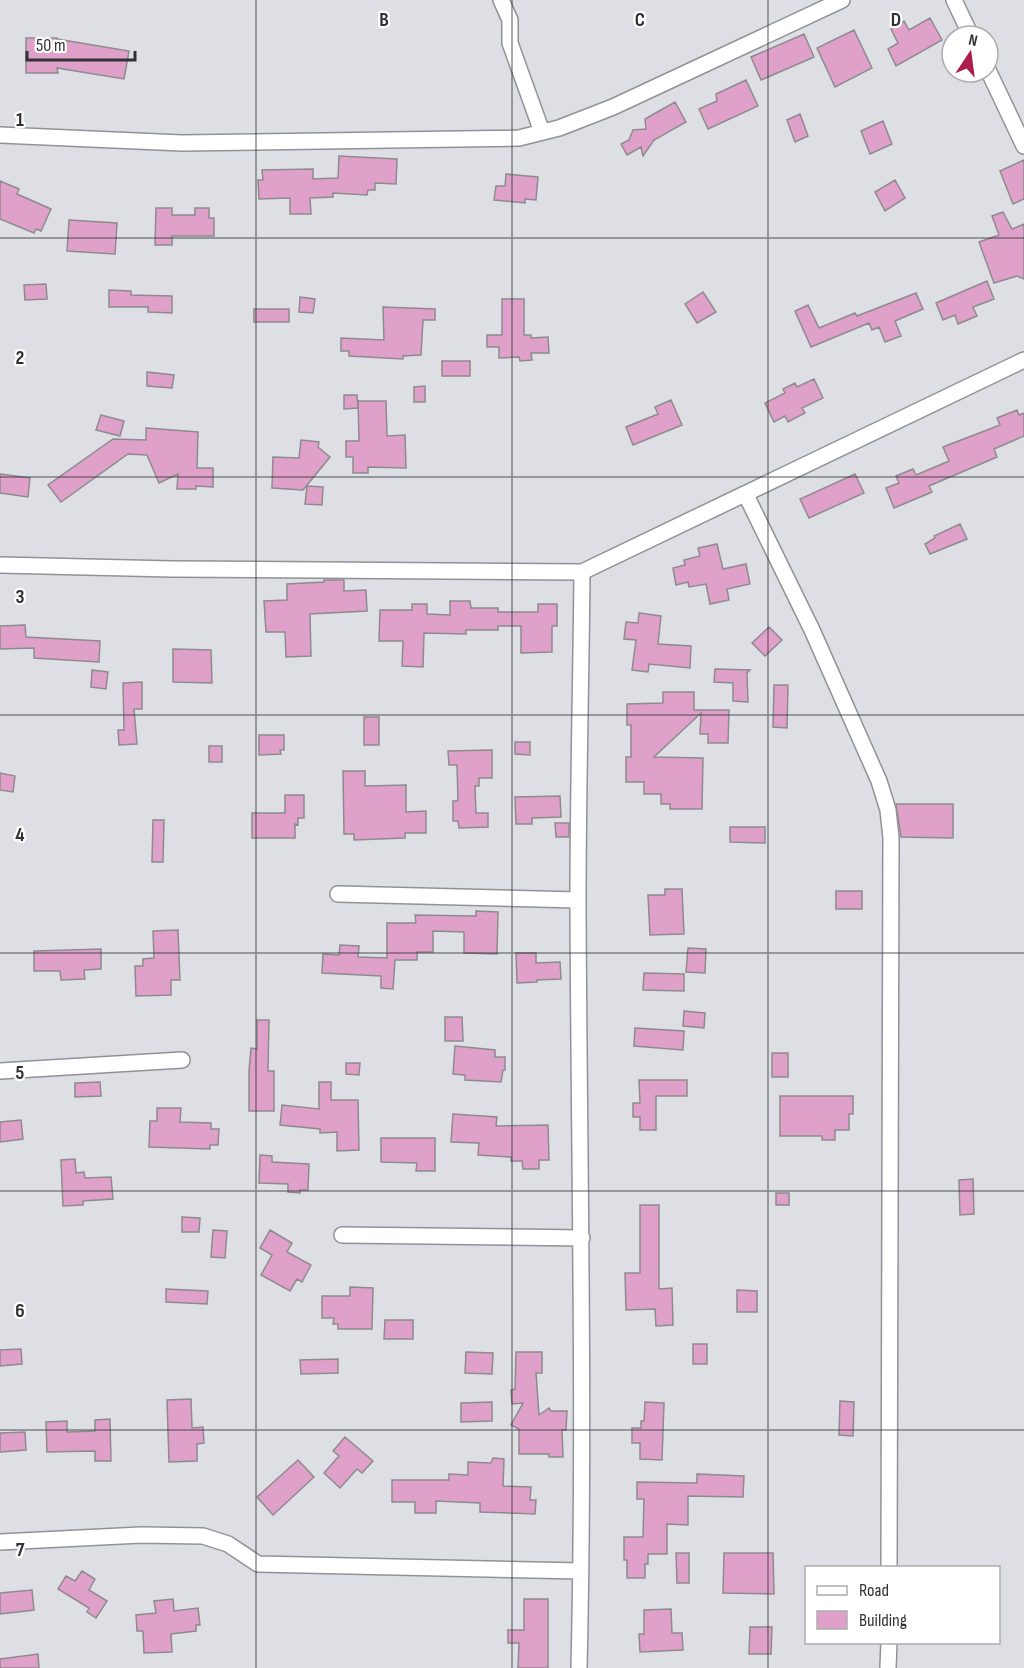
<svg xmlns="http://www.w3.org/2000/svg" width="1024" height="1668" viewBox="0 0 1024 1668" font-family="'Sofia Sans Condensed',sans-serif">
<rect width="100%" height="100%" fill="#dedfe4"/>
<!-- building -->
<path fill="#dfa1c9" stroke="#8f8a8d" stroke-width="1.5" d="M930,18L942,40L896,66L888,49L898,43L891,29L904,21L909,30Z
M854,30L872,68L835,87L817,48Z
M804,34L814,57L761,80L751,57Z
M26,38H57V39L129,51L124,79L57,68L58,73H26Z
M746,80L758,106L708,129L699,109L717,101L716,94Z
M675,102L686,122L654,140L643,156L641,147L627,155L621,144L629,140L633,130L646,129L645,119Z
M800,114L808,136L795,142L787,120Z
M883,121L892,144L870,154L861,131Z
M339,156L397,159L396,184L375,183V190H368L367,195L333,193V197L310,198L311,214H290V198L259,199L258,180H263L262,170L313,169V179L338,178Z
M1024,160V199L1013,204L1000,171Z
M506,174L538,177L536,200L525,199V203L494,200L496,186H505Z
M895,180L905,198L885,211L875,192Z
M0,181L19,189L17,194L51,209L41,231L36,229L34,233L0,219Z
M156,208H172V215H195V208H209V218H214V236H172V245H155Z
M1003,212L1012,229L1024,224V279L1017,276L994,283L979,242L999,235L992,216Z
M69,220L117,223L115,254L67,251Z
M987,281L994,299L973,307L977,316L958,324L955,315L943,320L936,303Z
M46,284L47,299L25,300L24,285Z
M109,290L131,291V295L172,296V313L148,312V307H109Z
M703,292L716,312L697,323L685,304Z
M916,293L923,309L895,321L901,336L885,342L879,327L872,330L869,323L811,347L795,311L808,305L819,328L855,313L857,316Z
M300,297L315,299L313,313L299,312Z
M502,299H524V335H531V338L548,337L549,353H531L532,360L520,361L519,357L499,358V347H487V335H502Z
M383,307L435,309V320H423L421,355L403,356V359L349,356V351H341V338L384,340Z
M254,309H289V322H254Z
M442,361H470V376H442Z
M147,372L174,375L172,388L147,386Z
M814,379L823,398L802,408L805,413L788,422L785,416L774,422L765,403L785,393L783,389L795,383L797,387Z
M425,386V402H414V387Z
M344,395H357L358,408L344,409Z
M671,400L682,425L633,445L626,427L658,414L655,407Z
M358,401H386L387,436L405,435L406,468L368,467V473H353V457H346V441H359Z
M1017,410L1019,415L1024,413V436L994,449L997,457L929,486L932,492L894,508L886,488L899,483L896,476L913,469L916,475L949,461L943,447L1000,425L997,418Z
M101,415L124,421L120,436L96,430Z
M146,428L198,432L197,468H213V487L196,486V489H177L178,474L159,483L147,455L128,454L61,502L48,485L113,439L146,440Z
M301,440L319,442L318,447L330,457L303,490L272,488L273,457L299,458Z
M0,474L30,478L28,497L0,493Z
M855,474L864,493L809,518L800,499Z
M307,486L323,487L322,505L305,504Z
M960,524L967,539L930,554L925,544L935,538L934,536Z
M717,544L723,569L746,564L750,584L727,589L729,600L710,604L706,584L689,587L688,582L676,585L673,568L685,565L684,560L700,556L698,548Z
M324,580H344V591L366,590L367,611L310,614L311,656L286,657L285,632H266L264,601L287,600V584L324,582Z
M450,601H470L471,608H498V612H538V604H557V626H552V652L521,653V626H498V630H466V634L424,633L423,667L402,666L403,641H379L380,610H412V604H427V614L450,615Z
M639,613L661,616L658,644L691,646L690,668L649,664L648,672L632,670L636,640L624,639L626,622L638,623Z
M25,625L26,637L100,641L99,662L34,658V648L0,649V626Z
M769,627L782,640L765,656L752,643Z
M173,649L211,650L212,683L173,682Z
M715,669L750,670L747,673L748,702L733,701V683L714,682Z
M92,670L108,672L106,689L91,687Z
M142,682V709H134L137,744L119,745L118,730H124L123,683Z
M774,685H788L787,728L773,727Z
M663,692H694V710H729L728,743H708V734H700L701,713L654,757L703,758L702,809H670V804H661V794H644V782H626V757H631V725H627V704L663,703Z
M364,717H379V745H364Z
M259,735H284V750H280L281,754L259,755Z
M515,742H530V755L515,754Z
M209,746H222V762H209Z
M492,750V778H479V786H475L476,813H488V827L459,828L458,821H453V801H458L457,765H449L448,751Z
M343,771H365V786L406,785V812L426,811V833H405V838L354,840V834H344Z
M0,773L15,776L13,792L0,790Z
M285,795H304V818H298V825L295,824V838H252V813H285Z
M560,796L561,817L532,818V824H516L515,797Z
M896,804H953V838L901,837Z
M153,820H164L163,862H152Z
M555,823H569V837H556Z
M730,827H765V843L730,842Z
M665,889H682L684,934L650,935L648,895H665Z
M836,891H862V909H836Z
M476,911L498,912L497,954L464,953V932L433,931V952H417V960H395L393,989L381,988V976L322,973L323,954L339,955L340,945L359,946L358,957L387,958V923H416L415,915L476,916Z
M178,930L180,980H171V995L136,996L135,966H143V959L154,958L153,931Z
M688,948L706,949L705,973L686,972Z
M101,949V969L84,970L85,979L61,980L60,971H34V951Z
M516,953H536V963L560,962L561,979L537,980V982L517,983Z
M644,973L684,974V991L643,990Z
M684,1011L705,1013L704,1028L683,1026Z
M445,1017H462L463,1041H445Z
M257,1020H269L268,1071H274V1111H249V1071L251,1048L257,1049Z
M635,1028L684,1031L683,1050L634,1046Z
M455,1046L495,1050V1057H505V1070H503L501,1082L465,1080V1075L453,1074Z
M772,1053H788V1077H772Z
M346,1063H360L359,1075L346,1074Z
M639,1080H687V1096H656V1130H640V1117H633V1103H640Z
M100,1082L101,1096L75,1097V1083Z
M319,1082H331V1100H358L359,1150L337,1151V1132L320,1133V1129L280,1125L282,1105L319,1109Z
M780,1096H853V1114H849V1130H835V1140H822V1136H780Z
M157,1108H181L180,1122L211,1123V1129H219L218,1145H210V1149L149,1147L150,1121H157Z
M453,1114L497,1117L496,1126L548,1125L549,1160H539V1169H523L522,1161H511V1157L478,1155L479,1143L451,1142Z
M21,1120L23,1139L0,1142V1122Z
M381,1138H435V1171H416L417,1163L381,1162Z
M260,1155L272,1156V1162L309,1164L308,1190H300V1193L288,1192V1184L259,1183Z
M75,1159L76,1173L84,1172L85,1178L111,1177L113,1199L83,1201V1205L63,1206L61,1160Z
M973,1179L974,1214L960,1215L959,1180Z
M776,1193H789V1205H776Z
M640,1205H659V1289L672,1288L673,1325L656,1326L655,1309L626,1310L625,1273H640Z
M182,1217L200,1218L199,1232H182Z
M213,1230L227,1231L225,1258L211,1257Z
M270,1230L292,1243L287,1252L311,1265L302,1282L297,1279L290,1291L261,1275L272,1255L260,1248Z
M350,1287L373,1288L372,1329H338V1324H333L334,1318H322V1296H350Z
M166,1289L208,1291L207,1304L166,1302Z
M737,1290L757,1291V1312H737Z
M385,1320H413V1339H384Z
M693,1344H707V1364H693Z
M21,1349L22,1364L0,1366V1350Z
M466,1352L493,1353L492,1374L465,1373Z
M516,1352H542V1373H536L539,1415L549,1408L551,1411H567L566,1430H562L563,1457H549V1454H519V1429L511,1425L523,1403L512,1404L511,1390L515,1389Z
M338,1359V1373L301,1374L300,1360Z
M191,1399L192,1428L203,1427L204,1443L197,1444V1461L169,1462L167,1400Z
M840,1401L854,1402L853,1436L839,1435Z
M492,1402V1421L461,1422V1403Z
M645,1402L664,1403L662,1460L640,1459V1443H632V1428H641V1421H644Z
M110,1419L111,1461H95V1451L47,1452L46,1422L67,1421V1432L95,1431V1420Z
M25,1432L26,1450L0,1452V1433Z
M345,1437L373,1461L362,1473L357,1469L340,1488L324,1473L339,1456L333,1451Z
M493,1458L504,1459L503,1486L531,1487L530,1500H536L535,1514L480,1512V1503L436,1501V1513H415V1502H392V1480H449V1474L468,1475V1462L491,1463Z
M298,1460L314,1477L273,1515L257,1497Z
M697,1474L744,1476L743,1497L688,1496V1525L667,1524V1554H648V1564H645V1578H627V1560H624V1537H643L644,1499H637V1482L697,1483Z
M676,1553H689V1583H677Z
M724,1553H773L774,1594L723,1593Z
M82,1571L95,1579L89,1590L107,1601L96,1618L87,1612L89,1608L58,1589L66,1576L75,1581Z
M32,1590L34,1610L0,1614V1593Z
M173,1599L174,1611L198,1608L200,1625H196V1631L171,1634L172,1652L144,1653L143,1631H137L136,1615L156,1613L154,1601Z
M524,1599H548V1668H518L519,1643H508V1630H524Z
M671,1609L672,1633H682L683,1650L640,1652L639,1634H644V1610Z
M750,1627H772L771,1654H749Z
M38,1654L39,1668H0V1659Z"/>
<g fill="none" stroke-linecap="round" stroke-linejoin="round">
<!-- street casing -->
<g stroke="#919297" stroke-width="18">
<path id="street" d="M501,0L510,20V43L542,132
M954,0L971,36
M988,70L1024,146
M0,135L182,143L519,138L559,128L613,107L842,0
M746,495L812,630L879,781L888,810L891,838L889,1568
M0,565L172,569L582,572L1024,360
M338,894L578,900
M0,1071L182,1060
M342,1235L582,1238
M0,1542L141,1535L203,1536L228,1544L258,1564L581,1571
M579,1668C585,1413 579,1158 578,902C578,792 581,682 582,572
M888,1668L889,1642"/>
</g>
<!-- street -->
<use href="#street" stroke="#fff" stroke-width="15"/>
</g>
<!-- grid -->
<path fill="none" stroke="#323234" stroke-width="1.5" stroke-opacity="0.55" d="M256,0V1668M512,0V1668M768,0V1668M0,238H1024M0,477H1024M0,715H1024M0,953H1024M0,1191H1024M0,1430H1024"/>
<g font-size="20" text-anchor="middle" font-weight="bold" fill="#323234" stroke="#fff" stroke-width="4.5" stroke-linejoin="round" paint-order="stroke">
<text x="384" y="26">B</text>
<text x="640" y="26">C</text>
<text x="896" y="26">D</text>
<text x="20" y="126">1</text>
<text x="20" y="364">2</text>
<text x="20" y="603">3</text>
<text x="20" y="841">4</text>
<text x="20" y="1079">5</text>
<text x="20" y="1317">6</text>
<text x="20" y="1556">7</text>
</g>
<!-- legend -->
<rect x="805" y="1566" width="195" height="78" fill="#ffffff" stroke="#adadae" stroke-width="1.5"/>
<rect x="817" y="1586" width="30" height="9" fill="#ffffff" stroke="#adadae" stroke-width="1.5"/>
<text x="859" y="1596" font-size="18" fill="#323234">Road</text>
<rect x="817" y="1611" width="30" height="18" fill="#dfa1c9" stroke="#adadae" stroke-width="1.5"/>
<text x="859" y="1626" font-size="18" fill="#323234">Building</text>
<!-- north arrow -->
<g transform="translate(970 54) rotate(13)"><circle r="28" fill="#ffffff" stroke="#adadae" stroke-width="1.5"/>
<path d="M0-4.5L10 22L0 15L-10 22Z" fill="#ad1c4e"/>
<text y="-9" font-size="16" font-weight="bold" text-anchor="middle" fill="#323234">N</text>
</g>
<!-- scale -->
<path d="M27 51v9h108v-9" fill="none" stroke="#323234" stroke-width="3"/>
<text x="36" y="51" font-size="18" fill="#323234" stroke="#ffffff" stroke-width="4.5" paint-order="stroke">50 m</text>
</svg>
